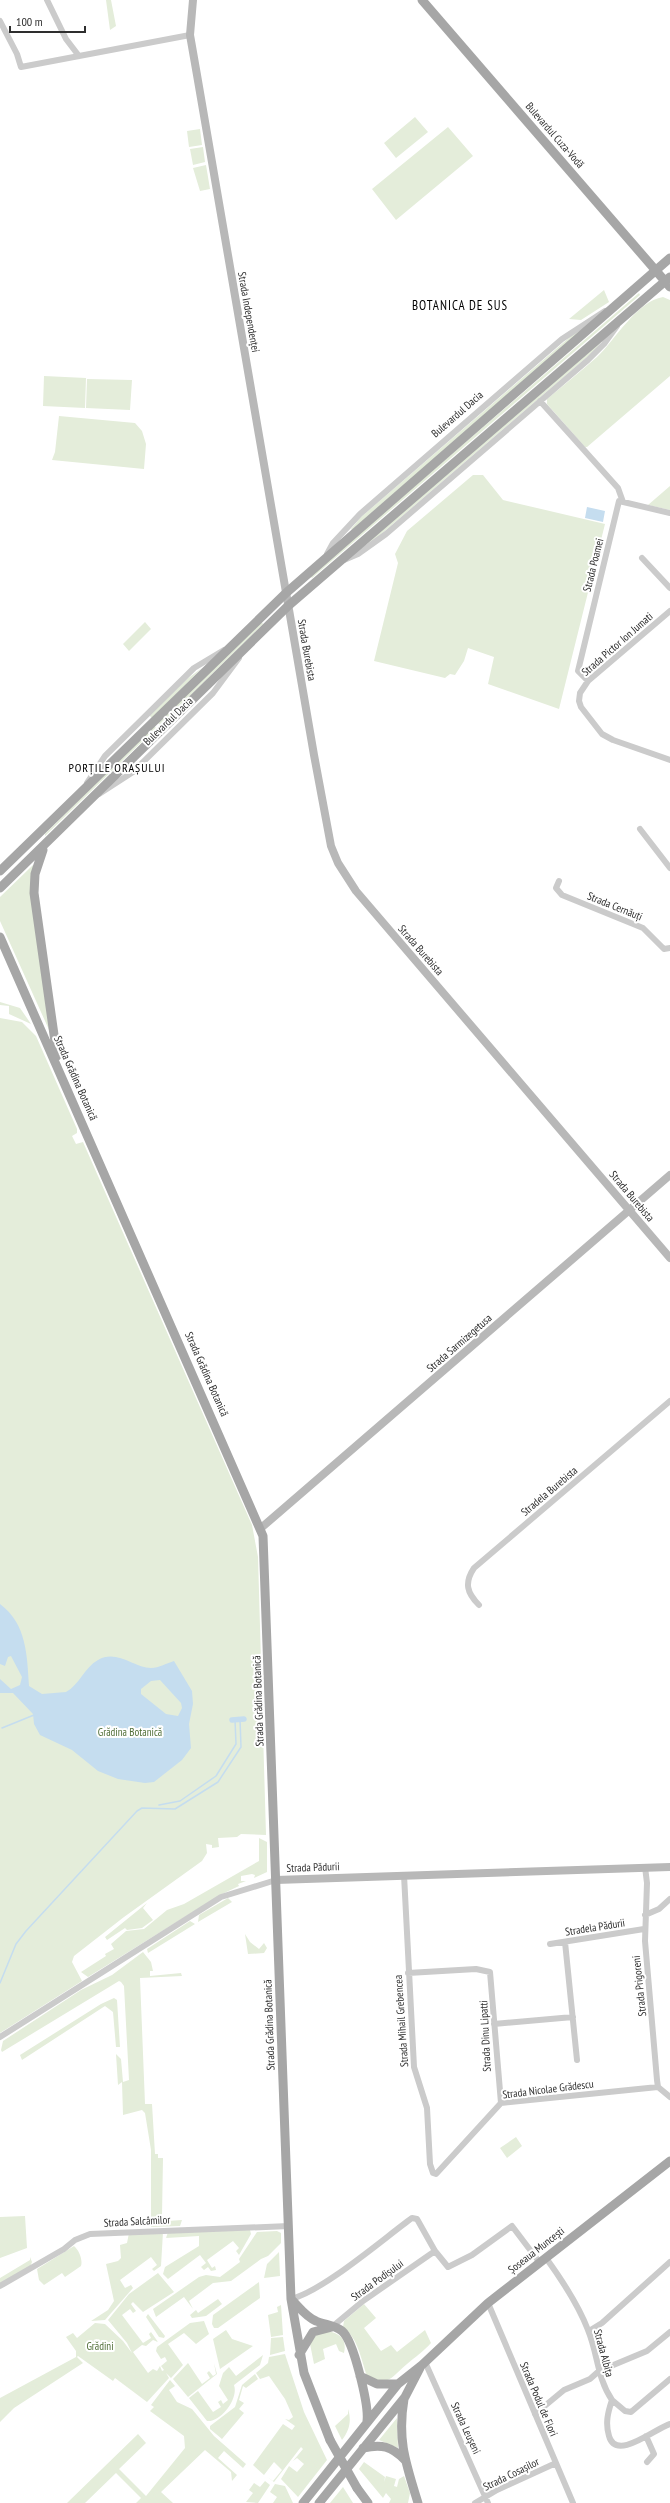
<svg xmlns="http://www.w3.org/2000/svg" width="670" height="2503" viewBox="0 0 670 2503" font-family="'PT Sans Narrow',sans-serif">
<rect width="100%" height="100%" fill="#fff"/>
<!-- green -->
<path fill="#e4edda" d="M106,0H111L116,26L110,30Z
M415,117L428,132L396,158L384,143Z
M448,127L473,156L396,220L372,189Z
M200,129L202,145L189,147L187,131Z
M203,147L205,162L193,165L190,149Z
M206,165L210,189L200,191L193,168Z
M604,290L609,302L581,320L569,319Z
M639,293L640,295L312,578L310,576Z
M663,297L670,300V376L587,447H585L547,404V399C564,385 581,371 597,357C615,340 637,301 663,297Z
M585,327L352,530L351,529L361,517L571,336Z
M603,340L593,352L379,536L365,545Z
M44,376L86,378L85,408L43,406Z
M87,379L132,380L130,410L86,408Z
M59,416L135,423L142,431L146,444L144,469L52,460L55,452Z
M473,475H483L503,500L605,524L559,709L488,684L494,657L468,648L464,661L455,675L450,674L445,678L374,661L398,563L395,554L407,531Z
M670,486V510L648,505Z
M261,621L263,624L160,725L158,723Z
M145,622L151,629L129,651L123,644Z
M202,668L152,718L149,715L187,679Z
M154,726L156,728L45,836V834Z
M33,865L50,1032L0,921V897Z
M0,1002L20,1008L31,1024L9,1014V1006L0,1005Z
M0,1018L22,1022L36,1036L77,1129V1133L72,1136L76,1144L83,1142L252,1525L258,1557L266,1835L241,1834L237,1837L218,1838L219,1847L212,1848V1845L206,1844L207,1853L202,1861L124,1917L74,1956L72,1962L82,1981L0,2033Z
M259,1838L267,1842V1872L254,1878L255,1875L252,1874L241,1876V1881H246L238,1884L239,1886L220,1895L88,1977L81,1972L106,1956L105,1954L114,1949L111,1944L126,1931L144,1929L167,1910L184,1904L259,1861Z
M228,1898L232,1902L198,1922L199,1915Z
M147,1903L143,1908L153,1920L142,1928L127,1930L125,1928L107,1940L105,1937Z
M190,1921L195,1924L148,1953L147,1949Z
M245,1934L250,1942L259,1949L264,1943L267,1948L264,1953L248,1954Z
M143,1952L151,1962L153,1971H150V1976L181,1973L182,1976L140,1978L145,2104H152L155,2154H158V2158H163L162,2215L167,2221L182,2220L180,2226L151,2227V2150L145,2113L142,2110L123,2115L122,2082L118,2085L116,2054L121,2059L123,2082L129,2080L124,1986L121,1982L119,1981L2,2052L1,2050L3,2041L81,1990L112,1975Z
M114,1998L117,2000L120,2047H116L113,2012L105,2006L22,2060L20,2055L101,2004Z
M273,2016L274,2047L269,2048L267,2017Z
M516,2137L522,2146L507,2158L500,2148Z
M25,2216L27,2248L0,2258V2217Z
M250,2230L251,2234L239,2255L236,2251L239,2248L233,2241L207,2260L212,2268L215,2266L216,2270L211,2271L208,2267L204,2270L201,2267L206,2263L200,2255L168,2279L163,2274L165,2267L199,2246V2236L166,2238L168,2232Z
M277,2231L281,2233V2243L268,2256L261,2259L231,2281L213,2283L189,2301L193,2309L184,2297L156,2317L153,2309L199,2277L206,2275L220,2277L240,2262L239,2259L257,2232Z
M163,2232L161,2266L154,2271L152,2269L157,2265L151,2257L120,2280L125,2288L131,2285L133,2288L105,2320L91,2321L108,2310L114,2301L106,2264L118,2261L121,2258L120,2245L127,2243L129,2233Z
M74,2246C79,2250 83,2260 81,2266L65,2277L62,2273L44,2285L39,2280L37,2269Z
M279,2252L280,2276L264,2278L267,2264Z
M30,2257L32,2262L30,2267L0,2284V2278L30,2260Z
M158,2273L174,2292L143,2312L133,2302L131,2304L136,2311L133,2313L130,2309L122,2315L143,2343L151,2338L149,2334L151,2332L158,2342L153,2340L146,2346L142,2345L133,2352L148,2373L153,2369L157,2371L160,2366L162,2371L164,2370L161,2366L167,2361L165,2357L161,2359L156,2351L157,2347L190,2323L204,2321L209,2334L196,2344L184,2333L168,2344L183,2365L171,2378L166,2373L169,2378L147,2402L115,2378L113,2381L78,2356L77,2357L83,2363L14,2408L0,2422V2398L76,2357V2351L66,2337L73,2333L77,2338L95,2323L105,2324L123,2341L132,2353L127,2343L108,2320L129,2294Z
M259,2282L260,2298L218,2328H214L212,2324L213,2315Z
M218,2299L222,2304L206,2316L192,2318L190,2315L196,2310L198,2313Z
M364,2304L376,2318L364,2328L381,2351L391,2345L397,2352L425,2330L431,2343C423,2352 415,2357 407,2364C390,2378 390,2387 367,2376C361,2359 358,2338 343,2327L344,2321Z
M281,2305L283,2335L271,2337L268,2315L278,2312L277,2307Z
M148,2314L165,2336L164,2338L159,2337L146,2317Z
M226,2330L232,2339L253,2346L220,2369L213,2339Z
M328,2331C341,2334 347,2340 344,2353L339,2351L336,2344L323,2349L325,2359L314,2364L310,2344L317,2334Z
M283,2337L285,2351L270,2355L271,2338Z
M285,2354L304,2412L327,2460L298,2497L281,2479L289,2466L297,2472L304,2464L297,2458L293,2461L303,2449L301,2447L274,2482L266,2476L273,2481L282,2470L274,2462L264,2475L253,2465L283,2424L292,2430L295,2426L285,2419L289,2420L293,2417L285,2399L269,2376L260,2379L256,2373L268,2363L269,2357Z
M263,2355L260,2365L234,2385C239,2399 220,2423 207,2421L189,2398L198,2391L213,2412L221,2407L218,2402L221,2400L223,2404L228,2400L219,2386L223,2373L229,2367L236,2376Z
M188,2363L202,2384L210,2378L207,2373L209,2371L213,2376L216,2374L214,2363L217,2374L188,2397L173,2379Z
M255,2374L258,2379L246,2388L243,2386L239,2400L244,2403L239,2409L244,2413L222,2439L210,2429V2426L235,2407L242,2385Z
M170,2380L175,2386L169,2390L177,2402L192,2409L214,2436L246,2464L243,2468L224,2451L218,2458L237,2475L232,2481L231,2472L205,2450L161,2492L173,2503H136L141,2498L116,2473L85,2503H67L138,2434L146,2443L119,2469L146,2496L185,2448L184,2436L150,2411L154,2407L151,2405Z
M348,2409C352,2421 349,2431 342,2440L335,2426L348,2414Z
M397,2418L398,2448L379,2440Z
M364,2462L385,2477L384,2482L386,2476L396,2479L394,2486L397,2487L399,2479L404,2476L410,2493L408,2503H389L391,2499L386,2493L383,2498L359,2469Z
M265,2481L270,2485L258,2503L246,2502L253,2493L249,2490L254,2483L260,2487Z
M275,2484L285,2486L293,2503H273L277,2497L270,2492Z
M343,2487L353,2503H330Z"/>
<!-- water -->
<path fill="#c5ddef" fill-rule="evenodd" d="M587,507L605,511L603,522L585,518Z
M0,1604C27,1624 27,1656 29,1686L42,1694L66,1692C79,1685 85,1667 98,1660C117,1649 134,1668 151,1668C159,1668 167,1663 174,1661L192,1691L193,1704L189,1724L191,1748L182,1760L154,1782L145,1783L118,1779L98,1771L72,1750L40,1735L34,1724L33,1714L13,1693H0V1679L11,1689L20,1685L22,1677L11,1656L8,1657L5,1666L0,1664ZM160,1680L181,1703L182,1708L178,1716L166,1714L141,1694V1689L151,1681Z"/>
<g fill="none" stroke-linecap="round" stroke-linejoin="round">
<!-- stream -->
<path stroke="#c5ddef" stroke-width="1.5" d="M2,1728L34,1715
M159,1805L180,1801L216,1776L236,1744L235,1720
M0,1983L16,1944L26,1931L137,1811L142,1808L175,1809L218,1782L241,1747L240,1719"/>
<!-- canal -->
<path stroke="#c5ddef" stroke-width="5.5" d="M232,1720L244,1719"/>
<!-- street -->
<path stroke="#cbcbcb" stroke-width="6" d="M47,0L66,39L79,56
M0,21L17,54L21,67L190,35
M540,401L618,488L623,502
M327,554L333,543L360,514L562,339L605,311
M642,558L670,588
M344,560L358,554L386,534L588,360L604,344L617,326
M670,611L588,681L580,693L579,701L581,707L602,734L613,740L670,760
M588,681L578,671L619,501L670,513
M87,783L105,756L194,668L224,650
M99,794L133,772L213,693L239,658
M640,829L670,868
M559,881L556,888L562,895L643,928L664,949L670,948
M479,1605C467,1593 464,1583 474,1568L670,1401
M645,1867L647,1883L645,1941L657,2080L658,2087L670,2097
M404,1875L414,2067L427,2108L430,2164L433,2173L436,2174L501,2103L658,2087
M645,1915L659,1909L670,1899
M565,1942L577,2060
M550,1944L644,1929
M408,1973L476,1969L490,1972L501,2103
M494,2024L573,2017
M0,2037L221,1897L276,1880
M546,2258C562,2280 578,2304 588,2330C598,2354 597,2378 612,2400C608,2412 605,2423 609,2436C616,2462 656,2428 670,2424
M0,2286L64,2249L75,2240L90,2234L289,2226
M291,2299C323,2291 383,2239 412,2218L417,2219L435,2251L448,2267L472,2255L512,2226L540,2263
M488,2303L573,2503
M333,2326L363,2301L435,2251
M589,2331L602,2323L670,2262
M425,2362L488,2503
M612,2400L625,2411L631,2412L670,2379
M535,2414L564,2390L590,2379L599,2371L647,2351L670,2332
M646,2436L654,2454L647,2462
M475,2503L497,2490L556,2463"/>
<!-- secondary -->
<path stroke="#b8b8b8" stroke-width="8" d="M193,0L190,35L197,75L314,755L331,846L338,863L356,891L670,1258
M261,1528L670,1175
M276,1880L670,1867"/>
<!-- primary -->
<path stroke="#a6a6a6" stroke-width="9" d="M422,0L670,287
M43,850L35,874L34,893L57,1056
M0,871L286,593L670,258
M0,888L288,606L670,277
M0,937L263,1536L291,2299L304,2373L330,2440
M291,2299C299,2307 306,2317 316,2321C325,2325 335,2325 342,2331C354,2341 369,2406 367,2421
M299,2355L313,2332L332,2327
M360,2376L377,2384H398
M404,2399C397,2440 406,2464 418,2503
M363,2448C382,2444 391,2446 405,2460
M357,2488L368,2503
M303,2503L398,2384L422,2365L488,2303L670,2161
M319,2503L405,2397L420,2368"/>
<!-- primary-bridge -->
<path stroke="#a6a6a6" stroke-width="9" d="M330,2440L357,2488"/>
</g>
<g text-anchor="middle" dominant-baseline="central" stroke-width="4" stroke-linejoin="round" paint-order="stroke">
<!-- street labels -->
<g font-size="11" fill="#2e2e2e" stroke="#fff">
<text transform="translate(555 135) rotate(49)">Bulevardul Cuza-Vodă</text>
<text transform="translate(249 312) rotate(80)">Strada Independenței</text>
<text transform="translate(457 414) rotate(-41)">Bulevardul Dacia</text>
<text transform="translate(593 565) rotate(-76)">Strada Poamei</text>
<text transform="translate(617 644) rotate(-41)">Strada Pictor Ion Jumati</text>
<text transform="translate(307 650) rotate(80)">Strada Burebista</text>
<text transform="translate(168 721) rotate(-44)">Bulevardul Dacia</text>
<text transform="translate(615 906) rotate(22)">Strada Cernăuți</text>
<text transform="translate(421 950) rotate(49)">Strada Burebista</text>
<text transform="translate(76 1078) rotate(66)">Strada Grădina Botanică</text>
<text transform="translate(632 1196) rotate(50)">Strada Burebista</text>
<text transform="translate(459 1343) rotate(-41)">Strada Sarmizegetusa</text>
<text transform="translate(207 1374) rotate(66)">Strada Grădina Botanică</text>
<text transform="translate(549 1491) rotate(-40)">Stradela Burebista</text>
<text transform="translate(258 1701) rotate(-92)">Strada Grădina Botanică</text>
<text transform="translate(313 1867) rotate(-2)">Strada Pădurii</text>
<text transform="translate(595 1927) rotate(-9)">Stradela Pădurii</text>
<text transform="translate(639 1986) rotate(-96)">Strada Prigoreni</text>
<text transform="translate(401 2021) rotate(-94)">Strada Mihail Grebencea</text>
<text transform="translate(269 2025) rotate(-92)">Strada Grădina Botanică</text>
<text transform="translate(485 2036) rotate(-93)">Strada Dinu Lipatti</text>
<text transform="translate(548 2089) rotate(-7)">Strada Nicolae Grădescu</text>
<text transform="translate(137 2221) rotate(-3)">Strada Salcâmilor</text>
<text transform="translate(536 2250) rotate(-38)">Șoseaua Muncești</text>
<text transform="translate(377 2280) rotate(-36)">Strada Podișului</text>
<text transform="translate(604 2353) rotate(75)">Strada Albița</text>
<text transform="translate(539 2399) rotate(67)">Strada Podul de Flori</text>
<text transform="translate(466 2428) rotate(65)">Strada Leușeni</text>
<text transform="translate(511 2474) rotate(-26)">Strada Cosașilor</text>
</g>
<!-- park labels -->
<g font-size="11" fill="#506e37" stroke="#fff">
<text x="130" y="1732">Grădina Botanică</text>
<text x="100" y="2346">Grădini</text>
</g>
<!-- neighbourhood labels -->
<g font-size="12" letter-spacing="1" fill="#000" stroke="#fff">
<text x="117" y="767">PORȚILE ORAȘULUI</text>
</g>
<!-- quarter labels -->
<g font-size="13" letter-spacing="1" fill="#000" stroke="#fff">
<text x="460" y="305">BOTANICA DE SUS</text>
</g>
</g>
<!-- scale -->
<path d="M10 26v6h75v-6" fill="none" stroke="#2e2e2e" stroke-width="2"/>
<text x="16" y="26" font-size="12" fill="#2e2e2e" stroke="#ffffff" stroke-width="3" paint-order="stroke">100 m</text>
</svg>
